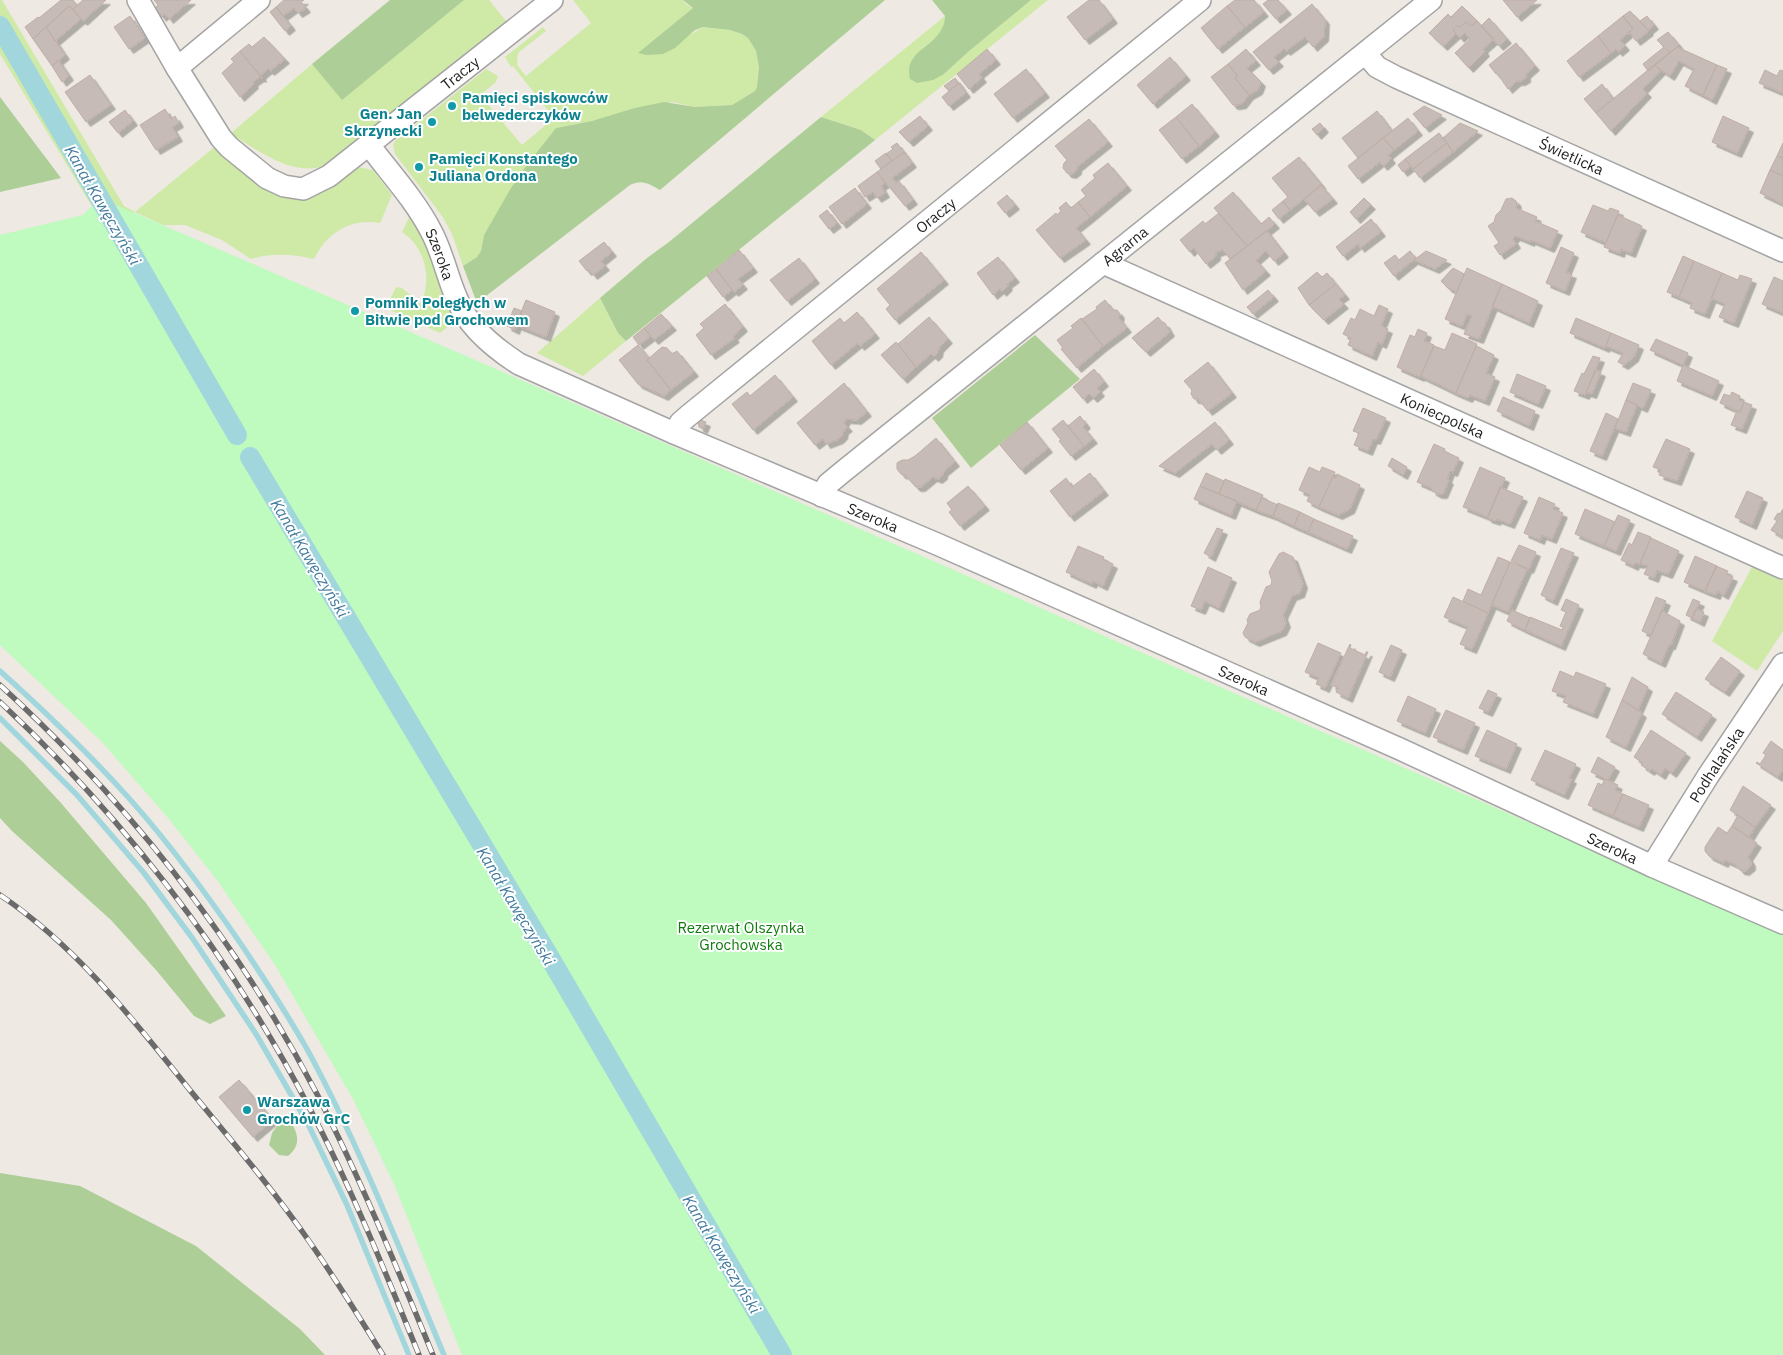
<svg xmlns="http://www.w3.org/2000/svg" width="1783" height="1355" viewBox="0 0 1783 1355" font-family="'IBM Plex Sans',sans-serif">
<defs>
<filter id="shadow"><feDropShadow dx="4.5" dy="4.5" stdDeviation="0" flood-color="#0004"/></filter>
</defs>
<rect width="100%" height="100%" fill="#eee9e2"/>
<!-- grass -->
<path fill="#cfeaa7" d="M0,0H2L124,206L135,212L217,145L294,196L321,193L353,168L358,167L373,170L392,195L380,223C350,218 327,233 314,259C292,254 272,253 251,259L222,240L185,225H163L135,212L105,228L0,54Z
M464,0H489L507,22L335,161C297,183 263,152 230,134L312,64L342,99Z
M573,0H683L686,4L693,8L639,53L688,36L703,27L730,30L742,34L748,38L756,51L759,67L757,87L755,91L732,105L695,107L672,102L592,121L556,128L529,162L484,235L481,251L477,257L463,266L452,234L442,216L395,154L393,145L395,141L486,69L498,76L496,82L480,95L522,145L554,118L513,66L511,67L505,57L543,27L546,31L518,53L517,65L526,76L591,23Z
M1031,0H1048L875,140L861,130L821,117L945,16C944,33 936,38 923,48L944,74L968,52Z
M409,217L422,237L428,249L444,300L454,322L440,333L386,308L396,287L402,288L421,304C432,279 426,248 402,232Z
M600,298L618,333L626,341L583,376L537,353Z
M1752,567L1783,581V631L1757,671L1712,641Z"/>
<!-- forest -->
<path fill="#adce96" d="M390,0H464L342,100L312,64Z
M683,0H885L660,190C649,184 642,179 630,185L477,303L463,266L477,257L481,251L484,235L511,188L529,162L556,128L592,121L635,108L664,102L695,107L732,105L755,91L757,87L759,67L756,51L748,38L742,34L730,30L703,27L695,30L675,48L663,54L647,55L638,53L693,8Z
M932,0H1031L968,52L944,74L933,80L917,83L910,79C902,47 944,48 945,16Z
M0,97L61,178L0,192Z
M821,117L861,130L875,140L626,341L618,333L600,298L647,258L669,242Z
M1035,335L1080,379L971,468L932,418Z
M0,741L23,762L61,803L146,903L226,1016L210,1024L194,1016L156,970L111,920L12,831L0,818Z
M280,1122L292,1124C299,1136 300,1146 288,1156L279,1155L269,1145L272,1133Z
M0,1173L80,1186L196,1246L300,1329L325,1355H0Z"/>
<!-- park -->
<path fill="#bffabe" d="M100,198L473,359L1783,934V1355H462L394,1184L353,1099L275,965L217,880L168,818L102,742L0,645V235L83,215Z"/>
<g fill="none" stroke-linecap="round" stroke-linejoin="round">
<!-- stream -->
<path stroke="#a2d6dd" stroke-width="5.5" d="M0,671C40,707 79,744 116,784C163,834 204,890 243,947C265,980 287,1014 307,1049C360,1147 401,1252 444,1355
M0,718L77,795L144,873L193,939L256,1034L308,1124L347,1205L409,1355"/>
<!-- canal -->
<path stroke="#a2d6dd" stroke-width="20" d="M0,26L237,435
M250,457L550,958L782,1355"/>
</g>
<!-- building -->
<path fill="#c6bbb6" stroke="#c0aea5" filter="url(#shadow)" d="M61,0H73L77,5L73,9L69,6L33,39L25,27L38,17L39,18Z
M83,0H106L83,21L73,9Z
M154,0H191L169,19L165,14L162,17L155,8L158,5Z
M284,0H304L301,2L306,8L298,13L294,8L283,16L276,7Z
M1089,0H1099L1113,19L1085,40L1067,17Z
M1235,0H1254L1264,12L1245,27L1227,6Z
M1268,0H1278L1287,10L1276,19L1263,4Z
M1503,0H1537L1517,17Z
M1312,4L1325,20L1324,37L1313,47L1305,37L1286,51L1284,49L1274,57L1279,62L1269,70L1253,52Z
M69,6L81,19L55,41L46,27Z
M1227,6L1245,27L1218,49L1201,28Z
M1462,6L1477,21L1471,26L1466,22L1460,27L1458,25L1453,30L1456,34L1443,46L1429,33L1448,14L1451,17Z
M276,7L291,26L285,31L270,12Z
M1630,11L1649,31L1636,41L1629,32L1633,29L1623,16Z
M130,16L145,38L129,49L114,27Z
M1623,16L1633,29L1620,40L1625,46L1618,52L1616,49L1611,53L1598,36Z
M1647,16L1654,25L1648,30L1640,21Z
M1489,18L1507,39L1499,46L1481,26Z
M1477,21L1494,39L1483,49L1485,52L1469,68L1455,53L1470,39L1465,33L1460,38L1453,30L1458,25L1460,27L1466,22L1471,26Z
M46,27L65,55L52,66L33,39Z
M1668,32L1679,45L1670,53L1657,40Z
M1598,36L1611,53L1579,77L1567,61Z
M264,37L285,59L270,71L268,69L261,75L262,78L240,51L249,44L252,47Z
M1516,43L1535,66L1526,74V78L1521,81H1517L1508,89L1497,73L1496,74L1489,65Z
M1664,47L1670,53L1648,71L1643,64Z
M1677,47L1717,65L1703,95L1685,86L1694,69L1679,61L1670,76L1654,65Z
M987,49L996,60L979,74L982,78L969,89L957,74Z
M1246,49L1256,61L1247,68L1261,82L1258,90L1249,95L1235,78L1238,76L1228,64Z
M240,51L262,78L260,77L253,82L254,84L240,97L222,73L234,62L231,59Z
M1170,57L1186,76L1153,104L1137,85Z
M58,60L69,76L62,82L52,66Z
M1228,64L1238,76L1235,78L1249,95L1242,104L1237,105H1233L1211,77Z
M1654,65L1661,70L1643,89L1647,93L1611,131L1596,113Z
M1717,65L1727,69L1712,100L1703,95Z
M1026,69L1045,93L1013,118L994,94Z
M1765,70L1777,76L1780,70L1783,71V93L1759,83Z
M90,75L111,105L86,122L65,92Z
M955,78L959,83L949,91L944,86Z
M959,83L966,93L949,106L942,97Z
M1602,84L1613,99L1596,113L1584,99Z
M1192,104L1215,132L1199,146L1176,117Z
M1424,106L1442,115L1425,128L1413,114Z
M165,109L171,119L175,116L179,123L172,127L178,137L156,150L140,125Z
M125,110L133,121L118,133L109,122Z
M1377,111L1392,131L1358,158L1342,138Z
M920,116L928,126L909,142L899,132Z
M1723,116L1749,128L1737,153L1712,142Z
M1176,117L1199,146L1182,159L1159,130Z
M1408,118L1418,131L1394,150L1383,138Z
M1089,119L1108,142L1077,167V170L1072,174L1067,173L1063,168L1064,163L1067,160L1055,146Z
M1320,123L1324,128L1317,135L1312,129Z
M1460,123L1478,131L1453,152L1443,138Z
M1439,133L1447,143L1413,169L1405,159Z
M1383,138L1394,150L1388,155L1391,159L1383,166L1380,162L1358,179L1348,166Z
M897,143L904,152L892,161L886,154L893,149L891,147Z
M1447,143L1453,152L1420,178L1413,169Z
M1783,143V158L1777,156Z
M904,152L912,163L892,178L896,183L899,181L913,200L905,206L877,172Z
M886,153L892,161L881,169L875,161Z
M1777,156L1783,158V176L1770,170Z
M1299,157L1322,185L1290,210L1283,201L1288,197L1272,178Z
M1405,159L1411,166L1403,172L1398,165Z
M1108,163L1127,186L1090,217L1078,202L1086,196L1081,190L1095,178L1093,175Z
M1770,170L1783,176V204L1760,193Z
M877,172L885,183L881,186L885,193L877,198L873,192L865,197L858,186Z
M1321,185L1333,199L1315,212L1304,199Z
M855,188L867,204L842,224L829,207Z
M1233,192L1261,224L1269,217L1275,224L1247,246L1214,208Z
M1007,195L1015,205L1005,213L997,203Z
M1364,198L1371,205L1356,219L1350,212Z
M1512,198L1516,201L1517,204L1516,208L1537,217L1535,221L1558,231L1550,248L1531,240L1530,242L1516,236L1513,239L1516,244L1500,255L1494,246L1499,243L1488,226L1494,222L1496,215L1501,210L1506,199Z
M1283,201L1290,210L1279,219L1272,210Z
M1066,202L1071,208L1078,202L1090,217L1076,228L1086,240L1060,258L1036,230L1056,213L1057,215L1061,211L1059,208Z
M1593,205L1608,211L1610,208L1619,211L1606,243L1581,232Z
M827,210L837,223L829,229L819,216Z
M1219,213L1247,246L1230,259L1223,250L1216,252V256L1206,264L1194,248L1190,252L1180,240L1203,221L1205,224Z
M1618,215L1642,226L1631,253L1621,249L1620,253L1604,247Z
M1371,219L1381,232L1360,248L1358,244L1343,256L1336,247Z
M1267,231L1284,253L1274,261L1266,251L1256,260L1266,271L1243,290L1225,263Z
M604,242L612,252L601,261L605,266L593,275L589,270L587,271L579,261Z
M1561,247L1574,253L1566,272L1572,274L1565,291L1546,283Z
M739,250L753,268L738,279L743,285L734,292L716,269Z
M1410,251L1416,258L1394,276L1384,263L1395,255L1399,260Z
M1426,251L1447,260L1435,269L1414,260Z
M921,252L944,280L895,320L886,309L890,305L877,289Z
M1683,256L1694,261L1679,297L1667,292Z
M998,257L1015,278L1007,284L1008,286L1002,292L1000,289L993,295L977,273Z
M799,258L815,279L787,301L770,280Z
M1694,261L1722,273L1705,314L1690,308L1692,303L1679,297Z
M1453,268L1464,274L1457,292L1448,288L1441,281Z
M1467,268L1502,284L1479,339L1464,334L1472,316L1467,314L1462,326L1445,319Z
M716,269L732,290L723,297L707,276Z
M1317,272L1322,277L1327,273L1336,284L1309,305L1298,288Z
M1722,273L1738,280L1740,275L1752,279L1734,323L1719,317L1725,304L1711,298Z
M1774,277L1783,281V313L1762,304Z
M1336,284L1345,295L1339,299L1344,304L1324,320L1309,305Z
M1502,284L1538,301L1529,323L1492,306Z
M1268,290L1274,297L1253,314L1247,307Z
M526,300L555,312L546,337L516,325Z
M1105,300L1113,310H1117L1120,314L1119,318L1127,328L1103,346L1082,319L1097,309L1096,307Z
M725,304L743,327L733,336L735,338L711,355L696,335L704,328L700,324Z
M1379,305L1388,309L1381,326L1388,329L1382,344L1378,342L1372,356L1348,345L1351,338L1343,334L1351,318L1355,320L1360,309L1374,316Z
M514,308L522,311L515,330L507,326Z
M857,312L875,334L860,346L858,343L831,365L812,341L840,318L844,323Z
M661,314L672,326L654,340L644,328Z
M929,317L948,339L939,348L938,353L934,357L931,354L916,367L898,344Z
M1158,317L1163,323H1165L1170,332L1146,352L1132,338Z
M1081,318L1103,346L1077,368L1061,349L1063,348L1057,340L1073,328L1071,326Z
M1576,318L1611,333L1605,348L1570,333Z
M644,328L651,336L639,345L633,337Z
M1418,329L1427,333L1424,341L1434,345L1420,377L1397,367L1410,335L1415,337Z
M1452,333L1477,344L1456,393L1421,376L1434,346L1445,350Z
M1611,333L1639,345L1634,357L1624,365L1618,362L1623,353L1606,346Z
M1656,339L1688,353L1683,365L1650,350Z
M896,342L916,367L903,379L881,355Z
M638,345L649,358L647,360L671,390L664,396L638,384L619,360Z
M1476,346L1494,355L1486,373L1495,377L1485,401L1470,395L1468,398L1456,393Z
M662,347L667,348L672,354L677,351L694,372L671,390L647,360Z
M1593,356L1600,358L1585,395L1574,391L1582,373L1584,374Z
M1208,362L1232,393L1208,411L1198,399H1194L1191,394L1192,390L1184,381Z
M1683,365L1719,381L1712,396L1677,381Z
M1094,369L1104,382L1097,388L1100,392L1093,398L1089,394L1083,399L1073,387Z
M1596,370L1601,372L1592,394L1586,392Z
M1517,374L1546,386L1538,404L1510,392Z
M775,375L793,397L753,430L732,404L747,392L750,396Z
M844,383L867,412L857,420L846,419L844,423L848,427L844,430L843,435L839,439L826,444L823,439L815,445L797,423Z
M1633,383L1651,390L1643,408L1626,400Z
M1732,392L1740,396L1739,400L1744,402L1740,412L1720,403L1724,394L1730,396Z
M1503,397L1535,411L1529,426L1497,411Z
M1626,400L1637,405L1626,432L1615,428Z
M1744,402L1752,405L1742,429L1731,425L1737,411L1740,412Z
M1363,408L1386,418L1376,440L1373,439L1368,451L1354,445L1359,433L1353,431Z
M1606,413L1618,419L1602,456L1590,451Z
M1080,416L1086,424L1083,427L1093,439L1084,446L1068,426Z
M698,419L706,422L703,429L699,427Z
M1063,420L1084,446L1071,456L1059,441L1061,440L1052,429Z
M1027,422L1048,448L1021,470L1000,445Z
M1215,422L1229,440L1217,450L1212,444L1175,473L1159,466Z
M936,438L955,462L943,472V475L938,479L933,477L921,487H916L905,475L901,474L897,469V463L902,460H908L915,456Z
M1666,439L1690,449L1677,481L1659,475L1661,470L1653,467Z
M1434,444L1445,449L1444,451L1459,458L1453,472L1450,471L1447,479L1449,480L1443,494H1438L1432,491L1431,488L1417,482Z
M1392,458L1407,467L1403,475L1388,466Z
M1309,467L1320,472L1322,467L1335,472L1319,507L1307,501L1310,495L1299,490Z
M1480,467L1505,478L1488,517L1463,507Z
M1090,473L1104,491L1070,517L1050,491L1066,478L1072,487Z
M1206,473L1224,481L1219,494L1200,486Z
M1337,474L1360,485L1350,509L1338,515L1319,507L1333,477L1336,478Z
M1225,479L1263,495L1256,510L1219,494Z
M968,486L985,506L960,526L949,512L952,510L947,503Z
M1200,486L1237,501L1231,515L1194,499Z
M1500,487L1523,497L1510,524L1497,519L1496,521L1487,518Z
M1747,491L1763,498L1752,525L1735,517Z
M1539,497L1555,504L1553,509L1563,513L1552,539L1542,535L1540,540L1524,533Z
M1262,498L1278,505L1273,516L1256,510Z
M1278,503L1300,512L1294,526L1273,516Z
M1585,509L1615,522L1604,546L1575,534Z
M1783,509V537L1771,530L1777,521L1774,519L1778,513L1780,514Z
M1300,512L1314,519L1308,532L1294,526Z
M1618,515L1630,520L1616,551L1604,546Z
M1314,519L1353,536L1347,549L1308,532Z
M1217,528L1223,530L1211,557L1204,553Z
M1638,532L1651,537L1640,564L1635,563L1634,566L1621,560L1629,543L1632,545Z
M1651,538L1679,551L1668,574L1657,570L1654,578L1644,574L1648,566L1640,563Z
M1519,545L1536,552L1529,569L1511,561Z
M1078,546L1104,557L1103,559L1113,564L1103,586L1093,581L1092,584L1066,572Z
M1561,548L1574,553L1553,601L1541,595Z
M1283,552L1293,557L1303,584L1300,593L1292,596L1283,615L1286,623L1282,631L1255,642L1245,637L1243,633L1248,623L1247,620L1250,614L1260,610L1261,607L1260,602L1266,587L1271,585L1272,581L1269,572L1279,554Z
M1695,556L1717,566L1705,591L1684,582Z
M1498,557L1510,562L1488,613L1463,601L1468,589L1481,595Z
M1510,562L1527,569L1508,612L1492,605Z
M1716,566L1728,571L1726,574L1733,577L1724,595L1717,591L1716,595L1705,591Z
M1208,567L1232,578L1219,608L1205,601L1201,610L1191,606Z
M1453,597L1488,613L1472,649L1460,644L1468,627L1444,617Z
M1656,597L1666,601L1651,635L1642,631Z
M1566,599L1579,605L1561,646L1525,630L1530,617L1562,630L1563,627L1560,626L1566,612L1561,610Z
M1693,599L1700,602L1692,618L1686,615Z
M1696,609L1704,612L1700,622L1692,618Z
M1512,610L1530,618L1525,630L1507,621Z
M1662,611L1680,621L1671,645H1669L1661,663L1643,654Z
M1318,643L1341,653L1325,688L1316,684L1319,678L1305,672Z
M1350,644L1351,645L1350,648L1365,655L1366,652H1368L1348,698L1336,692L1338,688L1331,685Z
M1391,645L1402,650L1390,677L1379,672Z
M1721,657L1740,671L1725,692L1705,679Z
M1560,671L1574,677L1576,672L1606,684L1593,714L1563,702L1566,696L1552,691Z
M1632,677L1648,687L1638,710L1622,700Z
M1488,690L1497,694L1488,712L1479,708Z
M1676,692L1712,715L1697,737L1662,714Z
M1408,696L1436,709L1425,733L1397,721Z
M1622,700L1642,713L1626,747L1606,737Z
M1446,710L1475,723L1463,750L1433,737Z
M1487,730L1517,744L1506,769L1475,756Z
M1651,730L1686,753L1672,773L1665,768L1661,775L1652,769L1650,771L1641,765L1643,763L1634,757Z
M1771,741L1783,750V770L1778,777L1756,763L1757,762L1760,764L1766,755L1763,753Z
M1545,750L1576,764L1569,778L1572,779L1564,795L1531,780Z
M1598,757L1615,767L1608,780L1591,772Z
M1605,779L1618,785L1615,790L1623,794L1613,816L1588,805L1598,783L1602,785Z
M1743,786L1771,805L1755,827L1730,810Z
M1623,794L1649,805L1639,827L1613,816Z
M1738,815L1755,827L1749,837L1732,826Z
M1732,826L1757,843L1748,857L1751,862V866L1745,871L1740,870L1736,865L1725,860L1724,863L1709,856L1705,851V847L1718,827L1727,833Z
M239,1080L273,1120L253,1137L219,1097Z"/>
<g fill="none" stroke-linecap="round" stroke-linejoin="round">
<!-- street casing -->
<g stroke="#a4a4a4" stroke-width="24">
<g id="street">
<path id="s1" d="M138,0L177,68L221,138L229,147L267,178L284,186L303,189L329,176L552,0"/>
<path id="s2" d="M1366,54L1377,67L1396,77L1783,251"/>
<path d="M177,68L259,0"/>
<path id="s3" d="M369,145C390,173 415,200 431,231C443,253 447,277 457,299C468,327 494,348 519,364L674,433L937,544L1400,749L1652,866L1783,923"/>
<path id="s4" d="M1103,263L1783,568"/>
<path id="s5" d="M674,433L681,422L688,416L1200,0"/>
<path id="s6" d="M822,496L828,484L845,470L1431,0"/>
<path id="s7" d="M1652,866L1708,776L1783,664"/>
</g>
</g>
<!-- street -->
<use href="#street" stroke="#fff" stroke-width="21"/>
<!-- rail casing -->
<g stroke="#6b6b6b" stroke-width="5.5">
<path id="rail" d="M0,685C129,803 237,941 318,1096C361,1180 397,1268 433,1355
M0,702C125,819 230,956 309,1107C351,1187 385,1271 419,1355
M0,895C76,946 132,1018 189,1089C230,1139 272,1188 309,1241C335,1278 359,1317 383,1355"/>
</g>
<!-- rail -->
<use href="#rail" stroke="#fff" stroke-width="4" stroke-dasharray="11" stroke-linecap="butt"/>
</g>
<!-- markers -->
<g fill="#0f9aa8" stroke="#fff" stroke-width="2">
<circle cx="452" cy="106" r="5"/>
<circle cx="432" cy="122" r="5"/>
<circle cx="419" cy="167" r="5"/>
<circle cx="355" cy="311" r="5"/>
<circle cx="247" cy="1110" r="5"/>
</g>
<g text-anchor="middle" dominant-baseline="central" stroke-width="4" stroke-linejoin="round" paint-order="stroke">
<!-- street labels -->
<g font-size="15" fill="#1d1d1d" stroke="#fff">
<text stroke="none"><textPath href="#s1" startOffset="456">Traczy</textPath></text>
<text stroke="none"><textPath href="#s2" startOffset="231">Świetlicka</textPath></text>
<text stroke="none"><textPath href="#s5" startOffset="341">Oraczy</textPath></text>
<text stroke="none"><textPath href="#s6" startOffset="394">Agrarna</textPath></text>
<text stroke="none"><textPath href="#s3" startOffset="131">Szeroka</textPath></text>
<text stroke="none"><textPath href="#s4" startOffset="372">Koniecpolska</textPath></text>
<text stroke="none"><textPath href="#s3" startOffset="656">Szeroka</textPath></text>
<text stroke="none"><textPath href="#s3" startOffset="1061">Szeroka</textPath></text>
<text stroke="none"><textPath href="#s7" startOffset="120">Podhalańska</textPath></text>
<text stroke="none"><textPath href="#s3" startOffset="1466">Szeroka</textPath></text>
</g>
<!-- culture labels -->
<g font-size="15" font-weight="bold" fill="#0d838f" stroke="#fff" text-anchor="start">
<text x="462" y="97">Pamięci spiskowców<tspan x="462" dy="17">belwederczyków</tspan></text>
<text x="422" y="113" text-anchor="end">Gen. Jan<tspan x="422" dy="17">Skrzynecki</tspan></text>
<text x="429" y="158">Pamięci Konstantego<tspan x="429" dy="17">Juliana Ordona</tspan></text>
<text x="365" y="302">Pomnik Poległych w<tspan x="365" dy="17">Bitwie pod Grochowem</tspan></text>
<text x="257" y="1101">Warszawa<tspan x="257" dy="17">Grochów GrC</tspan></text>
</g>
<!-- park labels -->
<g font-size="15" fill="#0d7c0a" stroke="#fff">
<text x="741" y="927">Rezerwat Olszynka<tspan x="741" dy="17">Grochowska</tspan></text>
</g>
<!-- water labels -->
<g font-size="16" font-style="italic" fill="#427a9d" stroke="#fff">
<text transform="translate(103 205) rotate(60)">Kanał Kawęczyński</text>
<text transform="translate(310 558) rotate(59)">Kanał Kawęczyński</text>
<text transform="translate(516 906) rotate(59)">Kanał Kawęczyński</text>
<text transform="translate(722 1254) rotate(59)">Kanał Kawęczyński</text>
</g>
</g>
</svg>
